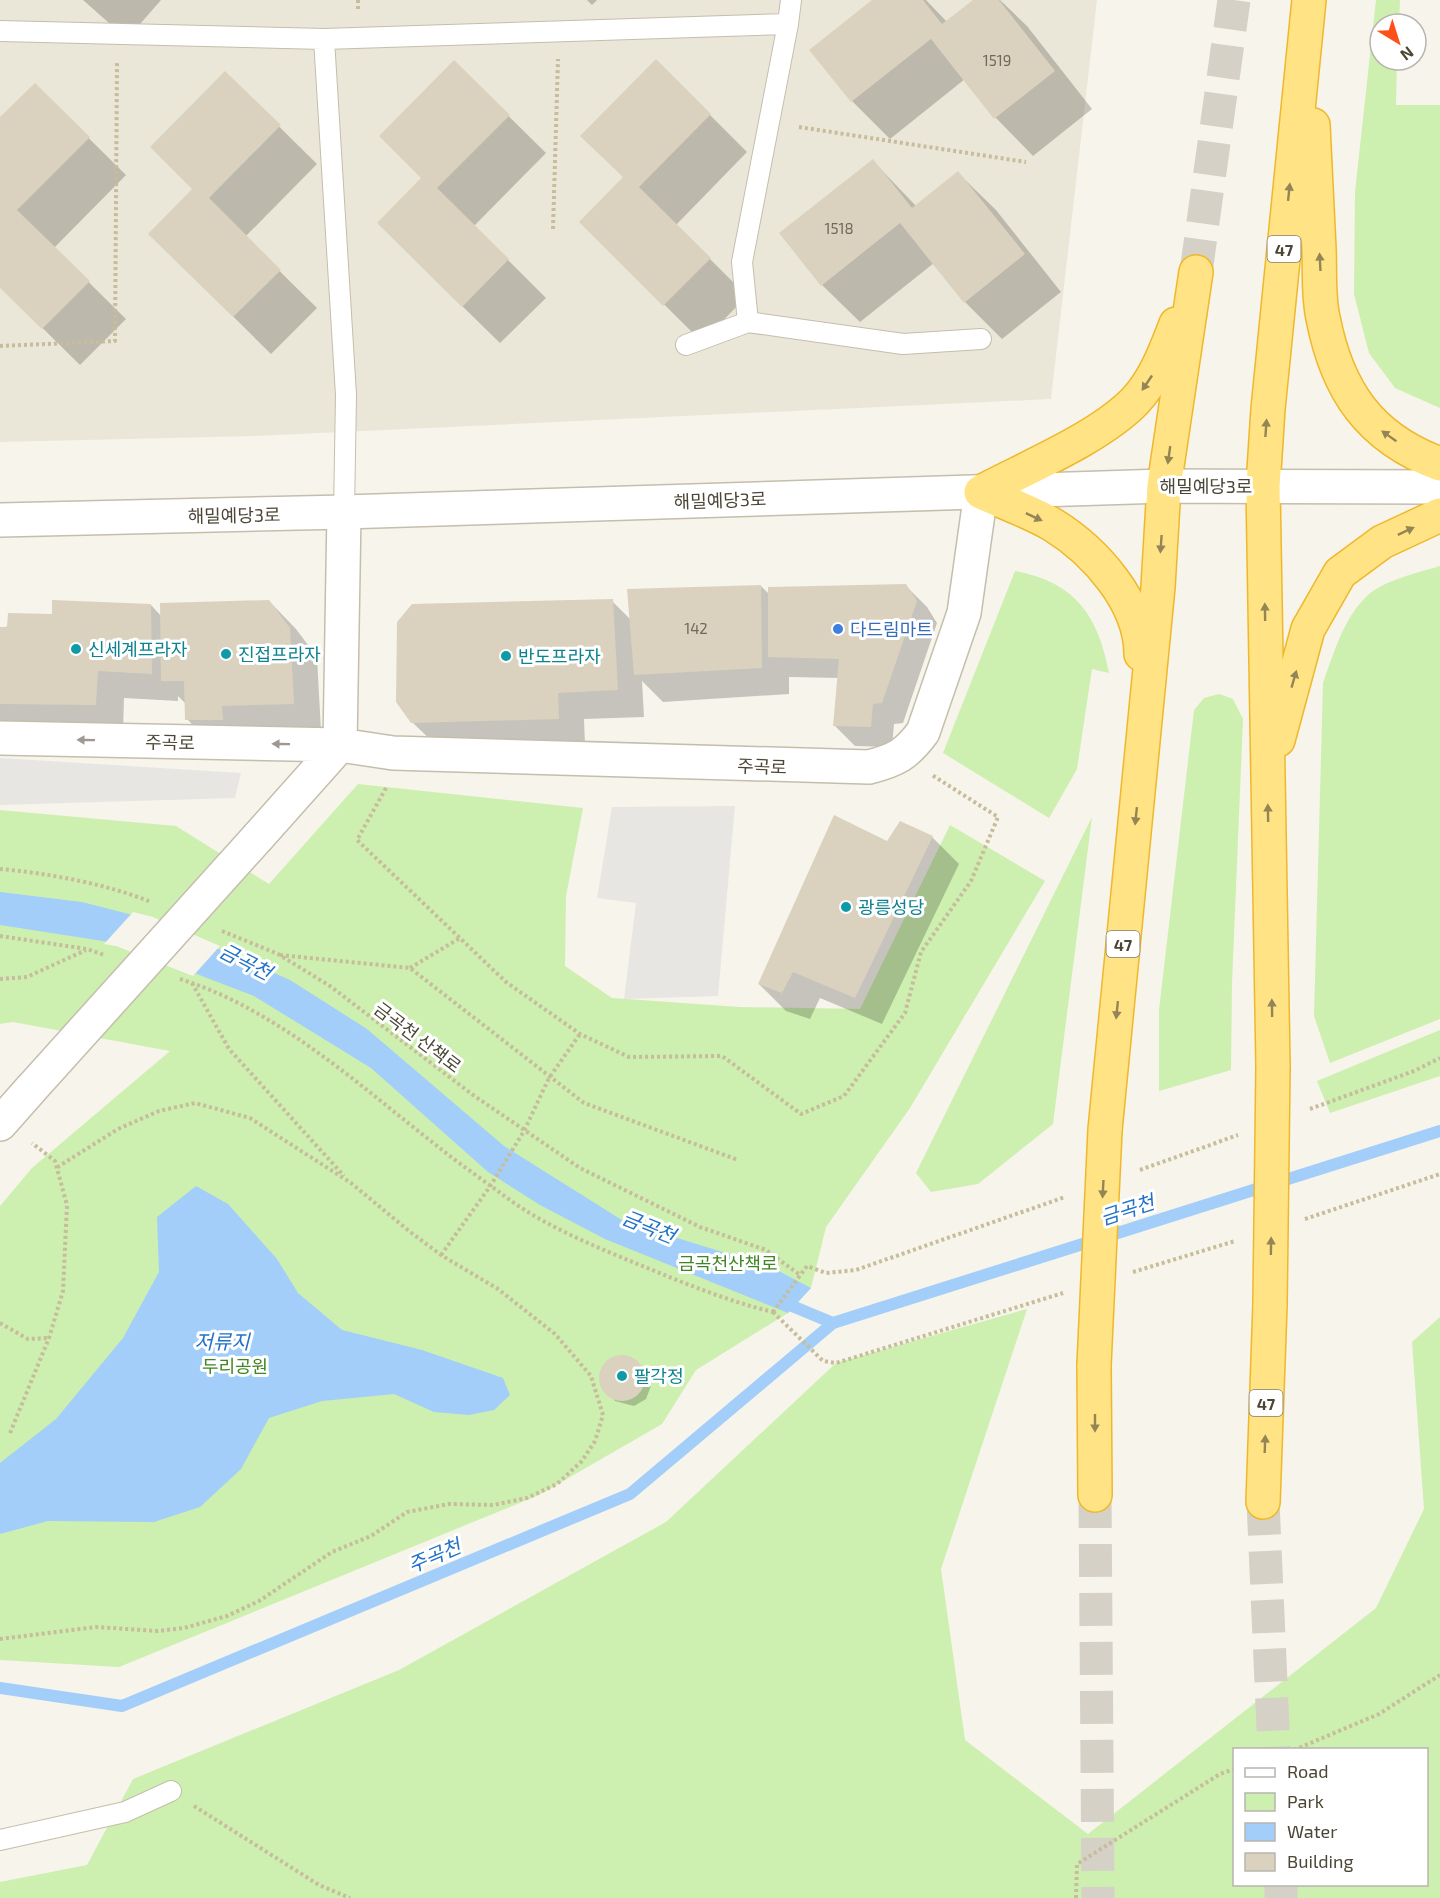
<svg xmlns="http://www.w3.org/2000/svg" width="1440" height="1898" viewBox="0 0 1440 1898" font-family="'Exo 2','Noto Sans KR',sans-serif">
<rect width="100%" height="100%" fill="#f7f4eb"/>
<!-- residential -->
<path fill="#ebe7d8" d="M0,0H1097L1051,399L255,436L0,442Z"/>
<!-- green -->
<path fill="#cdefb0" fill-rule="evenodd" d="M1376,0H1400L1399,24H1380V60H1397L1396,105H1440V408L1395,388L1369,353L1354,294L1355,192Z
M1440,566V1019L1330,1063L1314,1016L1323,683C1334,653 1343,619 1367,596C1382,581 1420,572 1440,566Z
M1015,571C1075,582 1098,615 1109,673L1092,669L1077,769L1049,818L943,753Z
M1219,694L1233,699L1243,719L1232,983L1231,1070L1159,1091V1010L1194,710L1204,698Z
M358,784L583,808L566,896L565,966L612,998L740,1007L860,1009L950,825L1045,881L910,1108L826,1227L811,1288L788,1313L696,1370L662,1424L539,1495L119,1667L0,1660V1206L32,1168L170,1051L13,1022L0,1024V810L176,826L269,884Z
M1092,817L1053,1124L978,1184L931,1192L916,1173Z
M1440,1030V1076L1330,1113L1317,1081Z
M1027,1309L941,1569L965,1740L1088,1834L1376,1608L1424,1509L1412,1342L1440,1317V1898H0V1882L87,1865L133,1779L399,1670L666,1522L836,1363ZM1234,1750H1426V1884H1234Z"/>
<!-- parking -->
<path fill="#e8e6e2" d="M0,758L241,773L235,798L0,805Z
M735,806L718,996L624,999L636,903L597,898L612,807Z"/>
<!-- water -->
<path fill="#a2cef9" d="M0,892L82,902L152,920L290,980L367,1029L504,1146L625,1222L771,1267L811,1288L788,1313L605,1239L540,1205L488,1172L371,1068L254,996L116,943L0,925Z
M196,1186L228,1204L277,1259L298,1293L342,1330L422,1350L503,1378L510,1395L494,1410L469,1415L434,1412L394,1394L322,1401L269,1418L241,1469L200,1507L154,1522L48,1521L0,1534V1463L56,1419L123,1338L159,1272L157,1217Z"/>
<!-- pier -->
<path fill="#f7f4eb" d="M133,912L153,917L220,946L193,976L116,946L104,944Z"/>
<!-- shadow -->
<path fill="#0003" d="M83,0H161L127,39Z
M587,0H597L592,5Z
M874,0H926L947,22L975,0H1000L1027,26L1092,109L1033,156L996,118L965,79L890,139L852,101L812,50Z
M656,61L747,152L676,225L747,296L702,342L581,222L624,177Z
M454,62L546,153L474,226L546,298L500,343L416,261L423,178Z
M225,73L317,164L245,237L317,308L271,354L150,234L194,189Z
M35,85L126,175L54,248L126,319L80,365L0,286V119Z
M873,161L916,206L958,173L996,210L1061,292L1002,339L965,302L934,263L860,322L822,285Z
M761,586L770,595L906,586L927,607L937,623L903,723L894,724L892,747L855,746L834,725L839,678L789,677V694L663,702L642,681L644,717L584,719L585,746L440,749L412,722L612,601L631,620Z
M269,601L296,629L317,657L321,731L214,747L187,719L186,704L178,696V701L124,698L123,731L0,730V628L53,616L151,605L162,617Z
M932,837L959,864L882,1024L820,998L810,1019L786,1011L759,984L888,843Z
M628,1358L647,1373L651,1386L646,1399L634,1406L615,1401L601,1381L604,1368L614,1359Z"/>
<g fill="none" stroke-linecap="round" stroke-linejoin="round">
<!-- stream -->
<path stroke="#a2cef9" stroke-width="12" d="M780,1301L833,1323L1440,1131
M0,1688L122,1706L630,1494L833,1323"/>
</g>
<!-- building -->
<path fill="#dad2be" d="M872,0H923L942,24L973,0H999L1055,71L994,119L931,39L851,102L809,50Z
M656,59L711,114L639,187L711,258L663,306L579,222L623,177L580,136Z
M454,60L510,115L437,188L509,259L462,307L377,223L421,178L379,136Z
M225,71L281,125L209,198L281,270L233,317L148,234L192,189L150,147Z
M35,83L90,137L17,210L90,281L42,329L0,288V117Z
M873,159L912,208L958,171L1025,254L964,303L900,223L821,286L779,233Z
M906,584L917,601L882,703L873,704L871,727L833,726L839,659L768,657V587Z
M761,585L762,668L634,675L627,589Z
M613,599L618,690L558,693L559,719L411,723L396,702L397,622L412,604Z
M52,600L151,604L152,674L98,671L96,705L0,704V627H7L8,613L52,614Z
M269,600L290,628L294,704L222,706L223,720H185L184,681H161L160,603Z
M834,815L887,841L900,821L933,836L855,998L793,972L782,993L758,984Z
M599 1378a23 23 0 1 1 46 0a23 23 0 1 1-46 0Z"/>
<g fill="none" stroke-linecap="round" stroke-linejoin="round">
<!-- trunk-tunnel -->
<path stroke="#d5d1c7" stroke-width="33" stroke-dasharray="33 16" stroke-linecap="butt" d="M1196,272L1234,0
M1095,1495L1098,1898
M1263,1502L1274,1750
M1281,1884V1898"/>
<!-- service casing -->
<g stroke="#c4beac" stroke-width="22">
<path id="service" d="M788,24L742,262L748,322L903,344L981,339
M0,31L324,39L346,395L344,512
M324,39L788,24L791,0
M686,345L748,322
M0,1840L125,1812L171,1791"/>
</g>
<!-- minor casing -->
<g stroke="#c4beac" stroke-width="36">
<path id="minor" d="M0,738L340,745L393,753L869,767C896,760 906,755 923,732L964,613L981,492
M258,837L340,745L344,512
M0,1124L31,1089"/>
</g>
<!-- tertiary casing -->
<g stroke="#c4beac" stroke-width="36">
<path id="tertiary" d="M0,520L344,512L1164,486L1440,487"/>
</g>
<!-- trunk casing -->
<g stroke="#efb82c" stroke-width="36">
<path id="trunk" d="M1313,125C1315,166 1317,208 1319,249C1320,271 1318,296 1323,318C1337,390 1369,438 1440,464
M981,492C1005,503 1031,512 1053,525C1095,551 1141,602 1141,654
M981,492C1028,467 1099,438 1135,401C1155,380 1166,350 1176,324
M1278,740L1308,629L1340,573L1382,542L1440,515
M1273,1066L1263,486L1268,409L1309,0
M1105,1130L1158,587L1164,486L1196,272
M1094,1365L1095,1495
M1263,1502L1270,1304"/>
</g>
<!-- path -->
<path stroke="#c7bc9b" stroke-width="4" stroke-dasharray="3 3" stroke-linecap="butt" d="M358,0V10
M799,127L1026,162
M553,229L558,59
M0,346L115,341L117,63
M386,788L357,840L506,982L580,1034L629,1057L722,1056L801,1114L844,1096L905,1013L921,952L971,881L998,817L932,775
M0,869C47,873 107,884 151,902
M222,931L278,954L330,986L473,1095L580,1168L700,1227L766,1250L800,1275
M0,936L87,949L104,955
M280,955L410,968L584,1103L738,1160
M410,968L460,938
M0,979L27,977L86,950
M180,979C279,1010 361,1087 441,1149C461,1165 483,1180 503,1195C544,1226 594,1246 640,1265C684,1283 727,1301 773,1312
M192,983L229,1049L344,1176
M1310,1109L1414,1071L1440,1058
M1140,1170L1238,1135
M1305,1219L1440,1174
M441,1255L491,1185L524,1131L549,1078L580,1034
M1133,1272L1235,1241
M773,1312L807,1266L826,1273L856,1270L1065,1197
M773,1312L823,1361L836,1363L1063,1293
M0,1323L28,1339L49,1338
M10,1433L49,1338L63,1291L67,1205L55,1161L32,1143
M0,1639L96,1627L158,1631L184,1628L227,1616L259,1601L332,1552L371,1536L407,1512L449,1504L493,1505L527,1498L557,1484L582,1461L595,1441L603,1415L591,1376L555,1334L498,1289L441,1255L409,1231L351,1183L250,1118L195,1103L159,1111L118,1129L56,1168
M1294,1750L1379,1714L1440,1675
M194,1806L319,1885L350,1898
M1076,1898L1077,1864L1220,1774L1234,1769"/>
<!-- service -->
<use href="#service" stroke="#fff" stroke-width="20"/>
<!-- minor -->
<use href="#minor" stroke="#fff" stroke-width="33"/>
<!-- tertiary -->
<use href="#tertiary" stroke="#fff" stroke-width="33"/>
<!-- trunk -->
<use href="#trunk" stroke="#ffe384" stroke-width="33"/>
<!-- minor-bridge casing -->
<g stroke="#c4beac" stroke-width="36" stroke-linecap="butt">
<path id="minor-bridge" d="M31,1089L258,837"/>
</g>
<!-- trunk-bridge casing -->
<g stroke="#efb82c" stroke-width="36" stroke-linecap="butt">
<path id="trunk-bridge" d="M1270,1304L1273,1066
M1094,1365L1105,1130"/>
</g>
<!-- minor-bridge -->
<use href="#minor-bridge" stroke="#fff" stroke-width="33"/>
<!-- trunk-bridge -->
<use href="#trunk-bridge" stroke="#ffe384" stroke-width="33"/>
</g>
<!-- one-way arrows -->
<defs><path id="oneway-solid" d="M-6-.8H1V-3.2L6.5 0L1 3.2V.8H-6Z" transform="scale(1.5)"/></defs>
<g fill="#948556">
<use href="#oneway-solid" transform="translate(1289 192) rotate(-84)"/>
<use href="#oneway-solid" transform="translate(1320 262) rotate(-93)"/>
<use href="#oneway-solid" transform="translate(1147 383) rotate(124)"/>
<use href="#oneway-solid" transform="translate(1266 428) rotate(-86)"/>
<use href="#oneway-solid" transform="translate(1389 436) rotate(-145)"/>
<use href="#oneway-solid" transform="translate(1169 455) rotate(98)"/>
<use href="#oneway-solid" transform="translate(1034 517) rotate(25)"/>
<use href="#oneway-solid" transform="translate(1406 531) rotate(-25)"/>
<use href="#oneway-solid" transform="translate(1161 544) rotate(94)"/>
<use href="#oneway-solid" transform="translate(1265 612) rotate(-91)"/>
<use href="#oneway-solid" transform="translate(1294 679) rotate(-74)"/>
<use href="#oneway-solid" transform="translate(1268 813) rotate(-91)"/>
<use href="#oneway-solid" transform="translate(1136 816) rotate(96)"/>
<use href="#oneway-solid" transform="translate(1272 1008) rotate(-91)"/>
<use href="#oneway-solid" transform="translate(1117 1010) rotate(96)"/>
<use href="#oneway-solid" transform="translate(1103 1189) rotate(93)"/>
<use href="#oneway-solid" transform="translate(1271 1246) rotate(-89)"/>
<use href="#oneway-solid" transform="translate(1095 1423) rotate(90)"/>
<use href="#oneway-solid" transform="translate(1265 1444) rotate(-88)"/>
</g>
<g fill="#9d9991">
<use href="#oneway-solid" transform="translate(86 740) rotate(-179)"/>
<use href="#oneway-solid" transform="translate(281 744) rotate(-179)"/>
</g>
<!-- markers -->
<circle fill="#3f7fe0" stroke="#fff" stroke-width="2" cx="838" cy="629" r="6"/>
<g fill="#0f9aa8" stroke="#fff" stroke-width="2">
<circle cx="76" cy="649" r="6"/>
<circle cx="226" cy="654" r="6"/>
<circle cx="506" cy="656" r="6"/>
<circle cx="846" cy="907" r="6"/>
<circle cx="622" cy="1376" r="6"/>
</g>
<g text-anchor="middle" dominant-baseline="central" stroke-width="6" stroke-linejoin="round" paint-order="stroke">
<!-- number labels -->
<g font-size="15" fill="#706959">
<text x="997" y="60">1519</text>
<text x="839" y="228">1518</text>
<text x="696" y="628">142</text>
</g>
<!-- shield labels -->
<g fill="#fff" stroke="#827e73" stroke-width="1.5">
<rect x="1267.5" y="236" width="33" height="26" rx="4.5"/>
<rect x="1106.5" y="931" width="33" height="26" rx="4.5"/>
<rect x="1249.5" y="1390" width="33" height="26" rx="4.5"/>
</g>
<g font-size="16" font-weight="bold" fill="#4c4637">
<text x="1284" y="249">47</text>
<text x="1123" y="944">47</text>
<text x="1266" y="1403">47</text>
</g>
<!-- street labels -->
<g font-size="18" fill="#4c4637" stroke="#fff">
<text x="1206" y="486">해밀예당3로</text>
<text transform="translate(720 500) rotate(-2)">해밀예당3로</text>
<text transform="translate(234 515) rotate(-1)">해밀예당3로</text>
<text transform="translate(170 742) rotate(1)">주곡로</text>
<text transform="translate(762 766) rotate(2)">주곡로</text>
<text transform="translate(418 1037) rotate(37)">금곡천 산책로</text>
</g>
<!-- shop labels -->
<g font-size="18" fill="#366cbe" stroke="#fff" text-anchor="start">
<text x="850" y="629">다드림마트</text>
</g>
<!-- culture labels -->
<g font-size="18" fill="#0d838f" stroke="#fff" text-anchor="start">
<text x="88" y="649">신세계프라자</text>
<text x="238" y="654">진접프라자</text>
<text x="518" y="656">반도프라자</text>
<text x="858" y="907">광릉성당</text>
<text x="634" y="1376">팔각정</text>
</g>
<!-- park labels -->
<g font-size="18" fill="#3f8622" stroke="#fff">
<text x="728" y="1263">금곡천산책로</text>
<text x="235" y="1366">두리공원</text>
</g>
<!-- water labels -->
<g font-size="20" font-style="italic" fill="#2273c7" stroke="#fff">
<text transform="translate(246 961) rotate(27)">금곡천</text>
<text transform="translate(1127 1209) rotate(-18)">금곡천</text>
<text transform="translate(649 1226) rotate(22)">금곡천</text>
<text x="222" y="1341">저류지</text>
<text transform="translate(434 1555) rotate(-23)">주곡천</text>
</g>
</g>
<!-- legend -->
<rect x="1233" y="1748" width="195" height="138" fill="#ffffff" stroke="#b7b5af" stroke-width="1.5"/>
<rect x="1245" y="1768" width="30" height="9" fill="#ffffff" stroke="#b7b5af" stroke-width="1.5"/>
<text x="1287" y="1778" font-size="18" fill="#4c4637">Road</text>
<rect x="1245" y="1793" width="30" height="18" fill="#cdefb0" stroke="#b7b5af" stroke-width="1.5"/>
<text x="1287" y="1808" font-size="18" fill="#4c4637">Park</text>
<rect x="1245" y="1823" width="30" height="18" fill="#a2cef9" stroke="#b7b5af" stroke-width="1.5"/>
<text x="1287" y="1838" font-size="18" fill="#4c4637">Water</text>
<rect x="1245" y="1853" width="30" height="18" fill="#dad2be" stroke="#b7b5af" stroke-width="1.5"/>
<text x="1287" y="1868" font-size="18" fill="#4c4637">Building</text>
<!-- north arrow -->
<g transform="translate(1398 42) rotate(142)"><circle r="28" fill="#ffffff" stroke="#b7b5af" stroke-width="1.5"/>
<path d="M0-4.5L10 22L0 15L-10 22Z" fill="#ff5019"/>
<text y="-9" font-size="16" font-weight="bold" text-anchor="middle" fill="#4c4637">N</text>
</g>
</svg>
